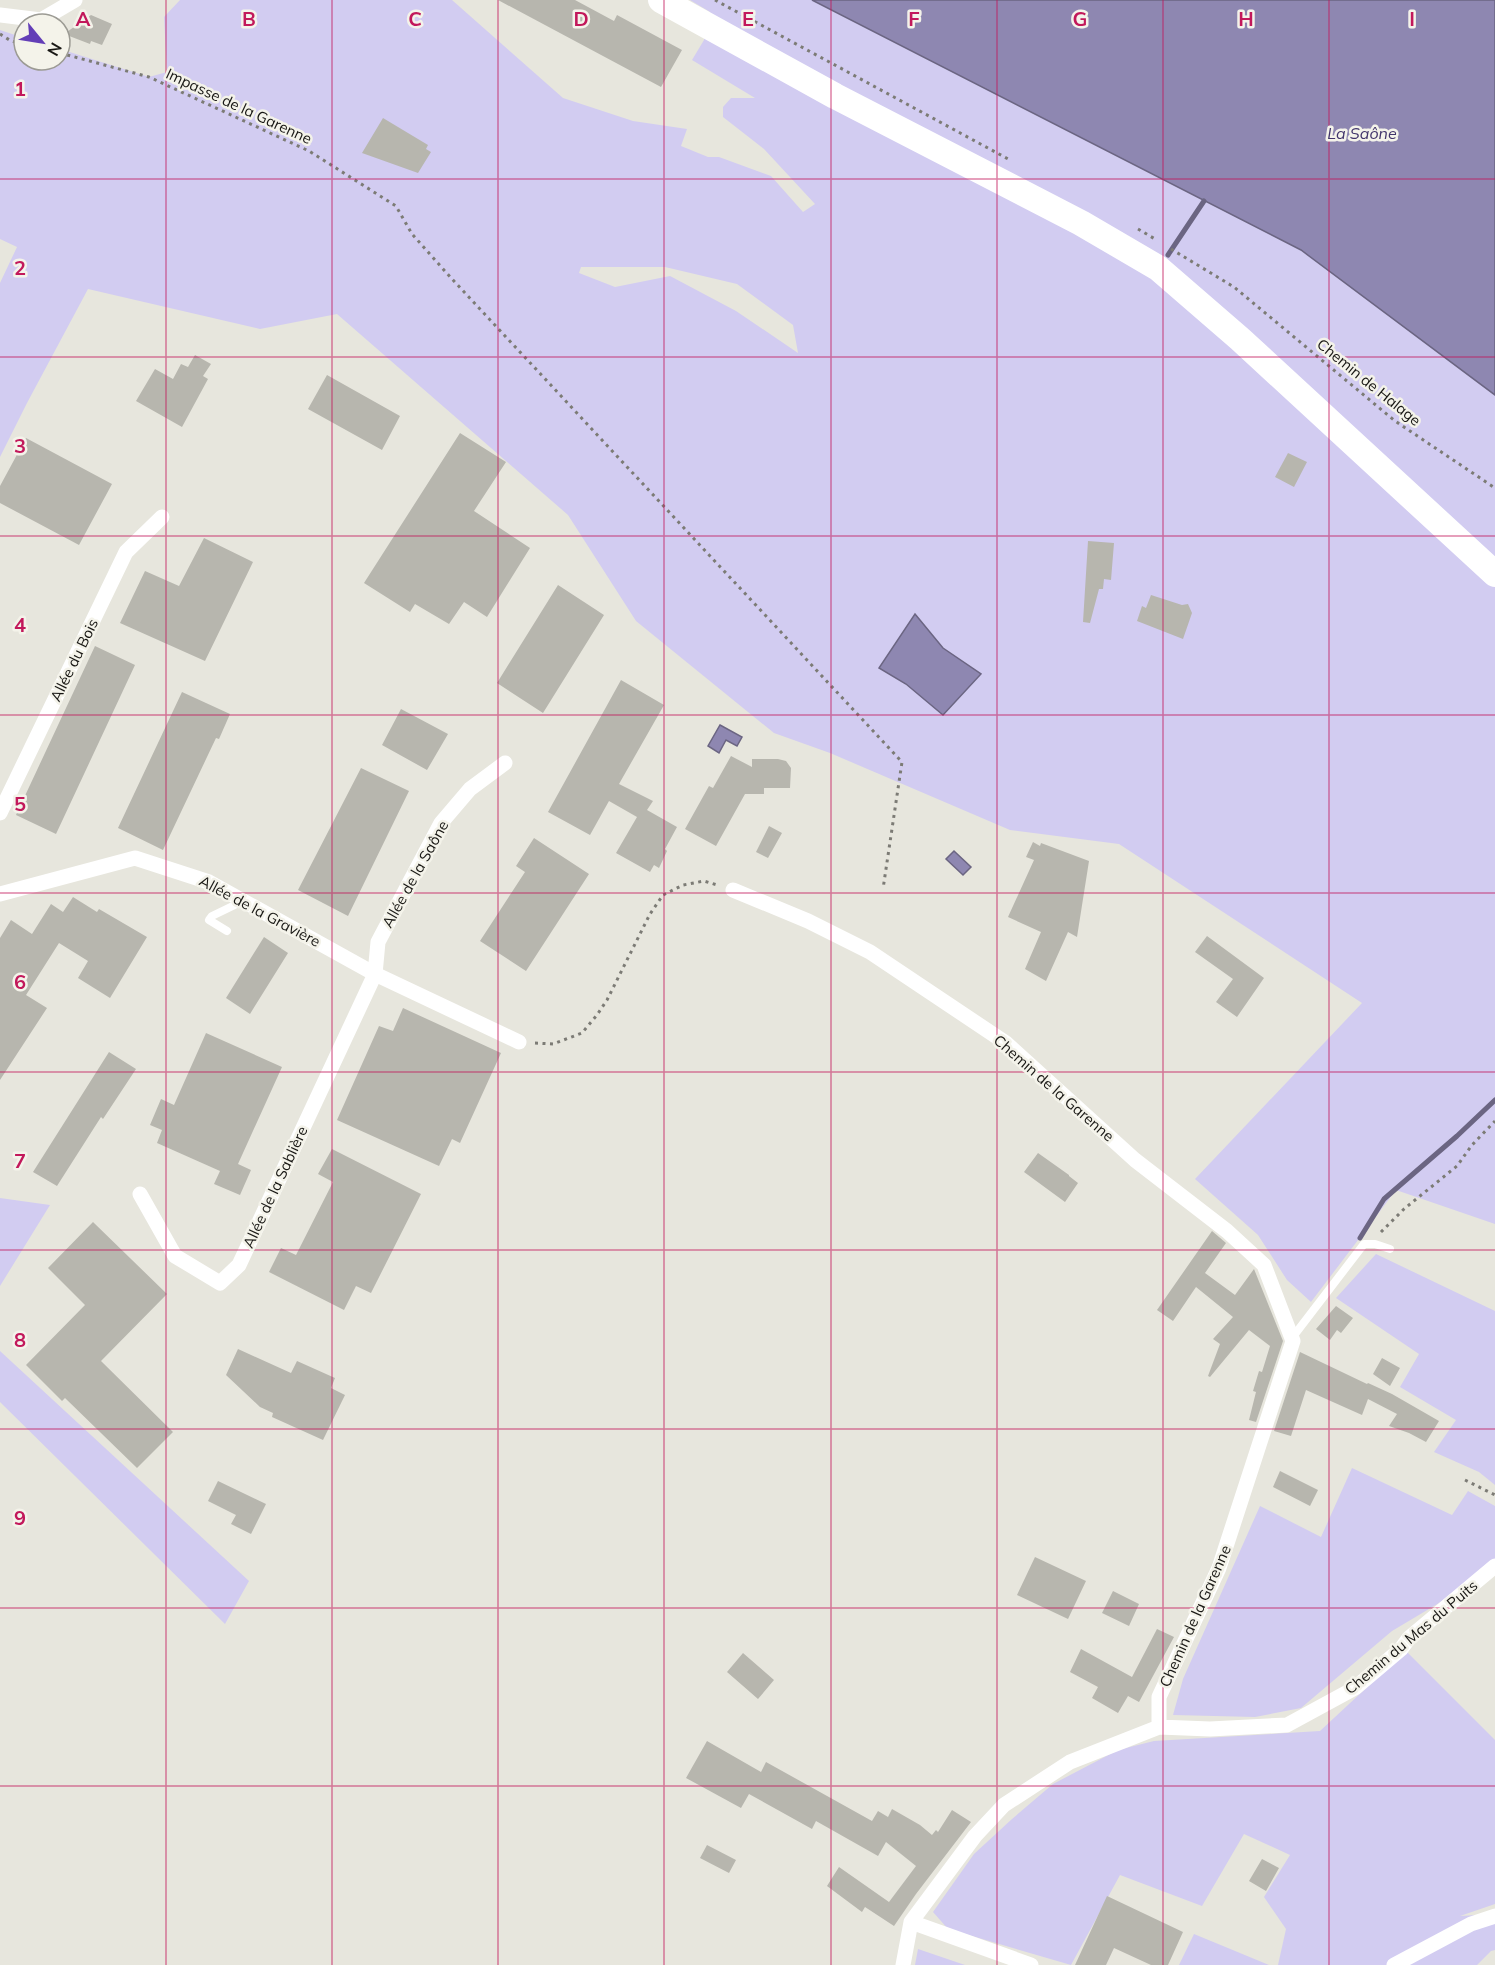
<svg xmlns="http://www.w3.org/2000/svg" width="1495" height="1965" viewBox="0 0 1495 1965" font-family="Mulish,sans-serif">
<rect width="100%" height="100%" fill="#e7e6dd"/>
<!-- green -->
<path fill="#d2ccf1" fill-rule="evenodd" d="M180,0H452L563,98L633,121L687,129L681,146L708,157H719L771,176L803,212L815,204L764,149L723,117V107L731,98H755L692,60L704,40L710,12L690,0H812L1301,250L1495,395V1224L1396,1190L1311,1302L1287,1280L1258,1235L1195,1179L1362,1003L1119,844L1010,830L830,753L774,733L636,621L568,515L337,314L260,329L88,289L27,403L0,457V283L17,247L0,239V30L24,38V60H60V49L149,77L167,72L164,17ZM581,267H665L737,284L793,325L798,353L736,311L670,276L615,287L579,273Z
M0,1198L50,1205L0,1286Z
M1376,1254L1495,1311V1485L1479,1472L1434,1452L1456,1420L1400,1387L1419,1354L1336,1298Z
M0,1351L249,1581L225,1624L0,1402Z
M1352,1468L1452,1515L1468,1491L1495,1506V1561L1439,1603L1392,1631L1301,1708L1255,1717L1173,1715L1183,1679L1260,1506L1321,1537Z
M1406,1651L1495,1740V1904L1460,1916L1495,1914V1950L1491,1951L1477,1965H1278L1286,1929L1264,1897L1290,1855L1244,1834L1202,1906L1120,1875L1071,1965L948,1929L933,1912L974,1854L1012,1819L1053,1784L1118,1750L1154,1741L1320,1731Z
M1194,1934L1269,1965H1179Z
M918,1949L965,1965H915Z"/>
<!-- water -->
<path fill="#8e87b1" stroke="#6b6582" stroke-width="1.5" d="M812,0H1495V395L1301,250Z
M915,614L943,648L981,674L943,715L906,684L879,668Z
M720,725L742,737L737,746L726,740L719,753L708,746Z
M954,851L971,867L963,875L946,859Z"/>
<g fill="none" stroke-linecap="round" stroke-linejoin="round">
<!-- stream -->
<path stroke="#6b6582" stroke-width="5" d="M1168,255L1204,201
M1360,1238L1384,1199L1457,1136L1495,1100"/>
</g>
<!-- building -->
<path fill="#b7b6ae" d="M498,0H575L614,21L617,15L682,50L661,87Z
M91,15L112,24L102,45L91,41L90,44L64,34Z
M383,118L428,145L426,149L431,152L418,173L362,153Z
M195,355L211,364L203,376L208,379L182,427L136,401L155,369L173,379L181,364L188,367Z
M327,375L400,416L382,450L308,409Z
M460,433L506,462L474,511L530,548L487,617L464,602L449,624L415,604L410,612L364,583Z
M26,438L112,484L79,545L0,503V486Z
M1288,453L1307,462L1294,487L1275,477Z
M204,538L253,562L205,661L120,623L145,571L179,586Z
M1088,541L1114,543L1111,580L1104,579L1103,589H1099L1090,623L1083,622Z
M558,585L604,615L543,713L497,683Z
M1151,595L1182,605L1188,604L1192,613L1183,639L1137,621L1142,606L1146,608Z
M95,646L135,665L56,834L16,815Z
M621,680L664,705L619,784L653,801L647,810L677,827L665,849L667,851L659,868L654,865L650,872L616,853L637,817L609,801L590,835L548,812Z
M182,692L230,714L219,739L216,738L163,850L118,828Z
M401,709L448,734L427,770L382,745Z
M731,756L752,767V759H778L786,761L791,768L790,788H764V794H745L716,846L685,829L709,786L713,788Z
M361,768L409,791L348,916L298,890Z
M769,826L782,833L768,858L756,852Z
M534,838L589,874L526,971L480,941L525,872L516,866Z
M1033,842L1040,846L1041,843L1089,861L1077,937L1068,932L1046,981L1025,969L1041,932L1008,917L1034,860L1026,857Z
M73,897L97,912L99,909L147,937L110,998L78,978L88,961L59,943L26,995L47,1008L0,1080V938L11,920L32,934L51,904L63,912Z
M1207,936L1264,978L1237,1017L1216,1002L1233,979L1195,952Z
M264,937L288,953L250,1014L226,998Z
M403,1008L501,1053L460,1143L452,1139L439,1166L337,1120L379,1026L393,1031Z
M206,1033L282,1067L238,1164L251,1170L240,1195L214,1184L220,1171L157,1143L162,1130L150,1125L161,1099L174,1105Z
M109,1052L136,1069L103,1119L101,1117L57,1186L33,1172Z
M332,1149L421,1194L371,1293L356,1286L344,1310L269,1272L281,1248L296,1255L333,1182L318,1174Z
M1038,1153L1069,1175V1176L1078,1183L1065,1202L1024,1172Z
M93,1222L167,1294L101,1361L173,1432L137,1468L65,1398L62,1401L26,1365L85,1305L48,1268Z
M1212,1231L1226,1243L1205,1273L1235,1295L1254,1269L1283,1341L1256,1422L1249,1420L1256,1392L1253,1391L1259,1371L1262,1372L1270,1346L1249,1330L1210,1377L1208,1376L1220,1344L1213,1339L1233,1317L1196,1287L1173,1321L1157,1310Z
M1336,1306L1353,1318L1341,1333L1337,1330L1330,1340L1316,1329Z
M238,1349L291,1373L297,1361L335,1378L331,1388L345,1395L323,1440L272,1417L273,1413L260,1407L226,1375Z
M1300,1352L1367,1384L1368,1383L1392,1394L1439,1421L1426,1442L1409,1433L1389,1426L1397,1414L1368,1399L1362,1415L1306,1390L1291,1436L1274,1431Z
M1382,1358L1400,1368L1390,1386L1373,1374Z
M1280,1471L1318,1490L1310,1506L1273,1487Z
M218,1481L266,1504L251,1534L231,1524L236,1515L208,1501Z
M1035,1557L1086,1581L1068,1619L1017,1595Z
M1113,1591L1139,1604L1129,1626L1102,1613Z
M1157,1629L1174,1637L1139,1702L1128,1696L1118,1713L1092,1698L1098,1687L1070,1672L1081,1649L1132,1677Z
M743,1653L774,1680L758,1699L727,1672Z
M707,1741L761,1772L766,1762L872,1821L878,1811L888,1817L892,1809L920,1825L932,1835L936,1830L938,1832L952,1810L971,1822L916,1894L894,1926L865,1907L862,1912L827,1886L839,1867L889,1902L916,1866L886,1842L878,1856L816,1821L812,1829L749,1794L741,1808L686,1778Z
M707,1845L736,1860L729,1873L700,1858Z
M1262,1859L1279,1868L1266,1891L1249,1881Z
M1107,1896L1183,1932L1168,1965H1151L1114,1948L1106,1965H1075Z"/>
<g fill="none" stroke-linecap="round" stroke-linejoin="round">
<!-- path -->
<path stroke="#7c7b75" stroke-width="3" stroke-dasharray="3 4.5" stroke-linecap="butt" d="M715,0L1010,160
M0,34L11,41L24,44
M60,53L149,77L309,151L396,206L412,234L452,279L902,762L883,889
M1138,229L1155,239
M1171,249L1234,287L1395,421L1495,488
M535,1043L553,1044L582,1033L597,1015L607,1000L650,914L663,895L683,885L704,881L717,885
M1381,1232L1404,1209L1457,1166L1472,1145L1495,1121
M1465,1480L1495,1495"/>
<!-- lane -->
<path stroke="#fff" stroke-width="8" d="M227,931L209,920L212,916L243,901
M1292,1338L1364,1244H1375L1390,1249"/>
<!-- street -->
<path stroke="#fff" stroke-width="15" d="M0,15L41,20L75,0
M0,813L126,552L162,517
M733,890L808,921L870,952L1006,1043L1135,1160L1227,1231L1264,1265L1293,1341L1219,1568L1159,1697V1727
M0,894L135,858L209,882L375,974L519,1042
M140,1194L175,1256L220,1283L239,1265L375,974L378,942L441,823L470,789L505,763
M911,1922L1031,1965
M903,1965L911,1922L975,1836L1004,1805L1070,1762L1159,1727L1210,1729L1287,1725L1355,1688L1401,1649L1409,1638L1495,1566
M1394,1965L1471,1924L1495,1916"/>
<!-- primary -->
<path stroke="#fff" stroke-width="26" d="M661,0L835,96L1081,223L1158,268L1240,339L1495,574"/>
</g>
<!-- grid -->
<path fill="none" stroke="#c2185b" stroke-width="1.5" stroke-opacity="0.55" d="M166,0V1965M332,0V1965M498,0V1965M664,0V1965M831,0V1965M997,0V1965M1163,0V1965M1329,0V1965M0,179H1495M0,357H1495M0,536H1495M0,715H1495M0,893H1495M0,1072H1495M0,1250H1495M0,1429H1495M0,1608H1495M0,1786H1495"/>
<g text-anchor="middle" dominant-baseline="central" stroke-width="5" stroke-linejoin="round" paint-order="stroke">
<!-- street labels -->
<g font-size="15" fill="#181714" stroke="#f4f3ea">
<text transform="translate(239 106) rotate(25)">Impasse de la Garenne</text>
<text transform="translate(1369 382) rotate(39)">Chemin de Halage</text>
<text transform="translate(74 660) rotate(-64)">Allée du Bois</text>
<text transform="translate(415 874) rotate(-61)">Allée de la Saône</text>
<text transform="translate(260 911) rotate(28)">Allée de la Gravière</text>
<text transform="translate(1054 1088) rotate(41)">Chemin de la Garenne</text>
<text transform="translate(275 1187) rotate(-65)">Allée de la Sablière</text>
<text transform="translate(1195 1616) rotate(-66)">Chemin de la Garenne</text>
<text transform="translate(1411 1637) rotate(-40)">Chemin du Mas du Puits</text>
</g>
<!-- water labels -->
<g font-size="16" font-style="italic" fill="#41346b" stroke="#f4f3ea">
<text x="1362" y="133">La Saône</text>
</g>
</g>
<g font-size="20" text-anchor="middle" font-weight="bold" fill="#c2185b" stroke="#f4f3ea" stroke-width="5" stroke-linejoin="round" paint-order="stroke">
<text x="83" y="26">A</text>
<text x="249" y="26">B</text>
<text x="415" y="26">C</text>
<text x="581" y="26">D</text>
<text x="748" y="26">E</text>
<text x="914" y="26">F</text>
<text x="1080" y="26">G</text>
<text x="1246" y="26">H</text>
<text x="1412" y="26">I</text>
<text x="20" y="96">1</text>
<text x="20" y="275">2</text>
<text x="20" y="453">3</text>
<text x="20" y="632">4</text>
<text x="20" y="811">5</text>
<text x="20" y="989">6</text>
<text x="20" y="1168">7</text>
<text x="20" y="1347">8</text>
<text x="20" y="1525">9</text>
</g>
<!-- north arrow -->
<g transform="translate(42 42) rotate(120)"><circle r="28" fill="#f4f3ea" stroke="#9c9b94" stroke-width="1.5"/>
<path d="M0-4.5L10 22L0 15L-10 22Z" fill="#633eb7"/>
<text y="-9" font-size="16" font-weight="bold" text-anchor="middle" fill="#181714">N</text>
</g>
</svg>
